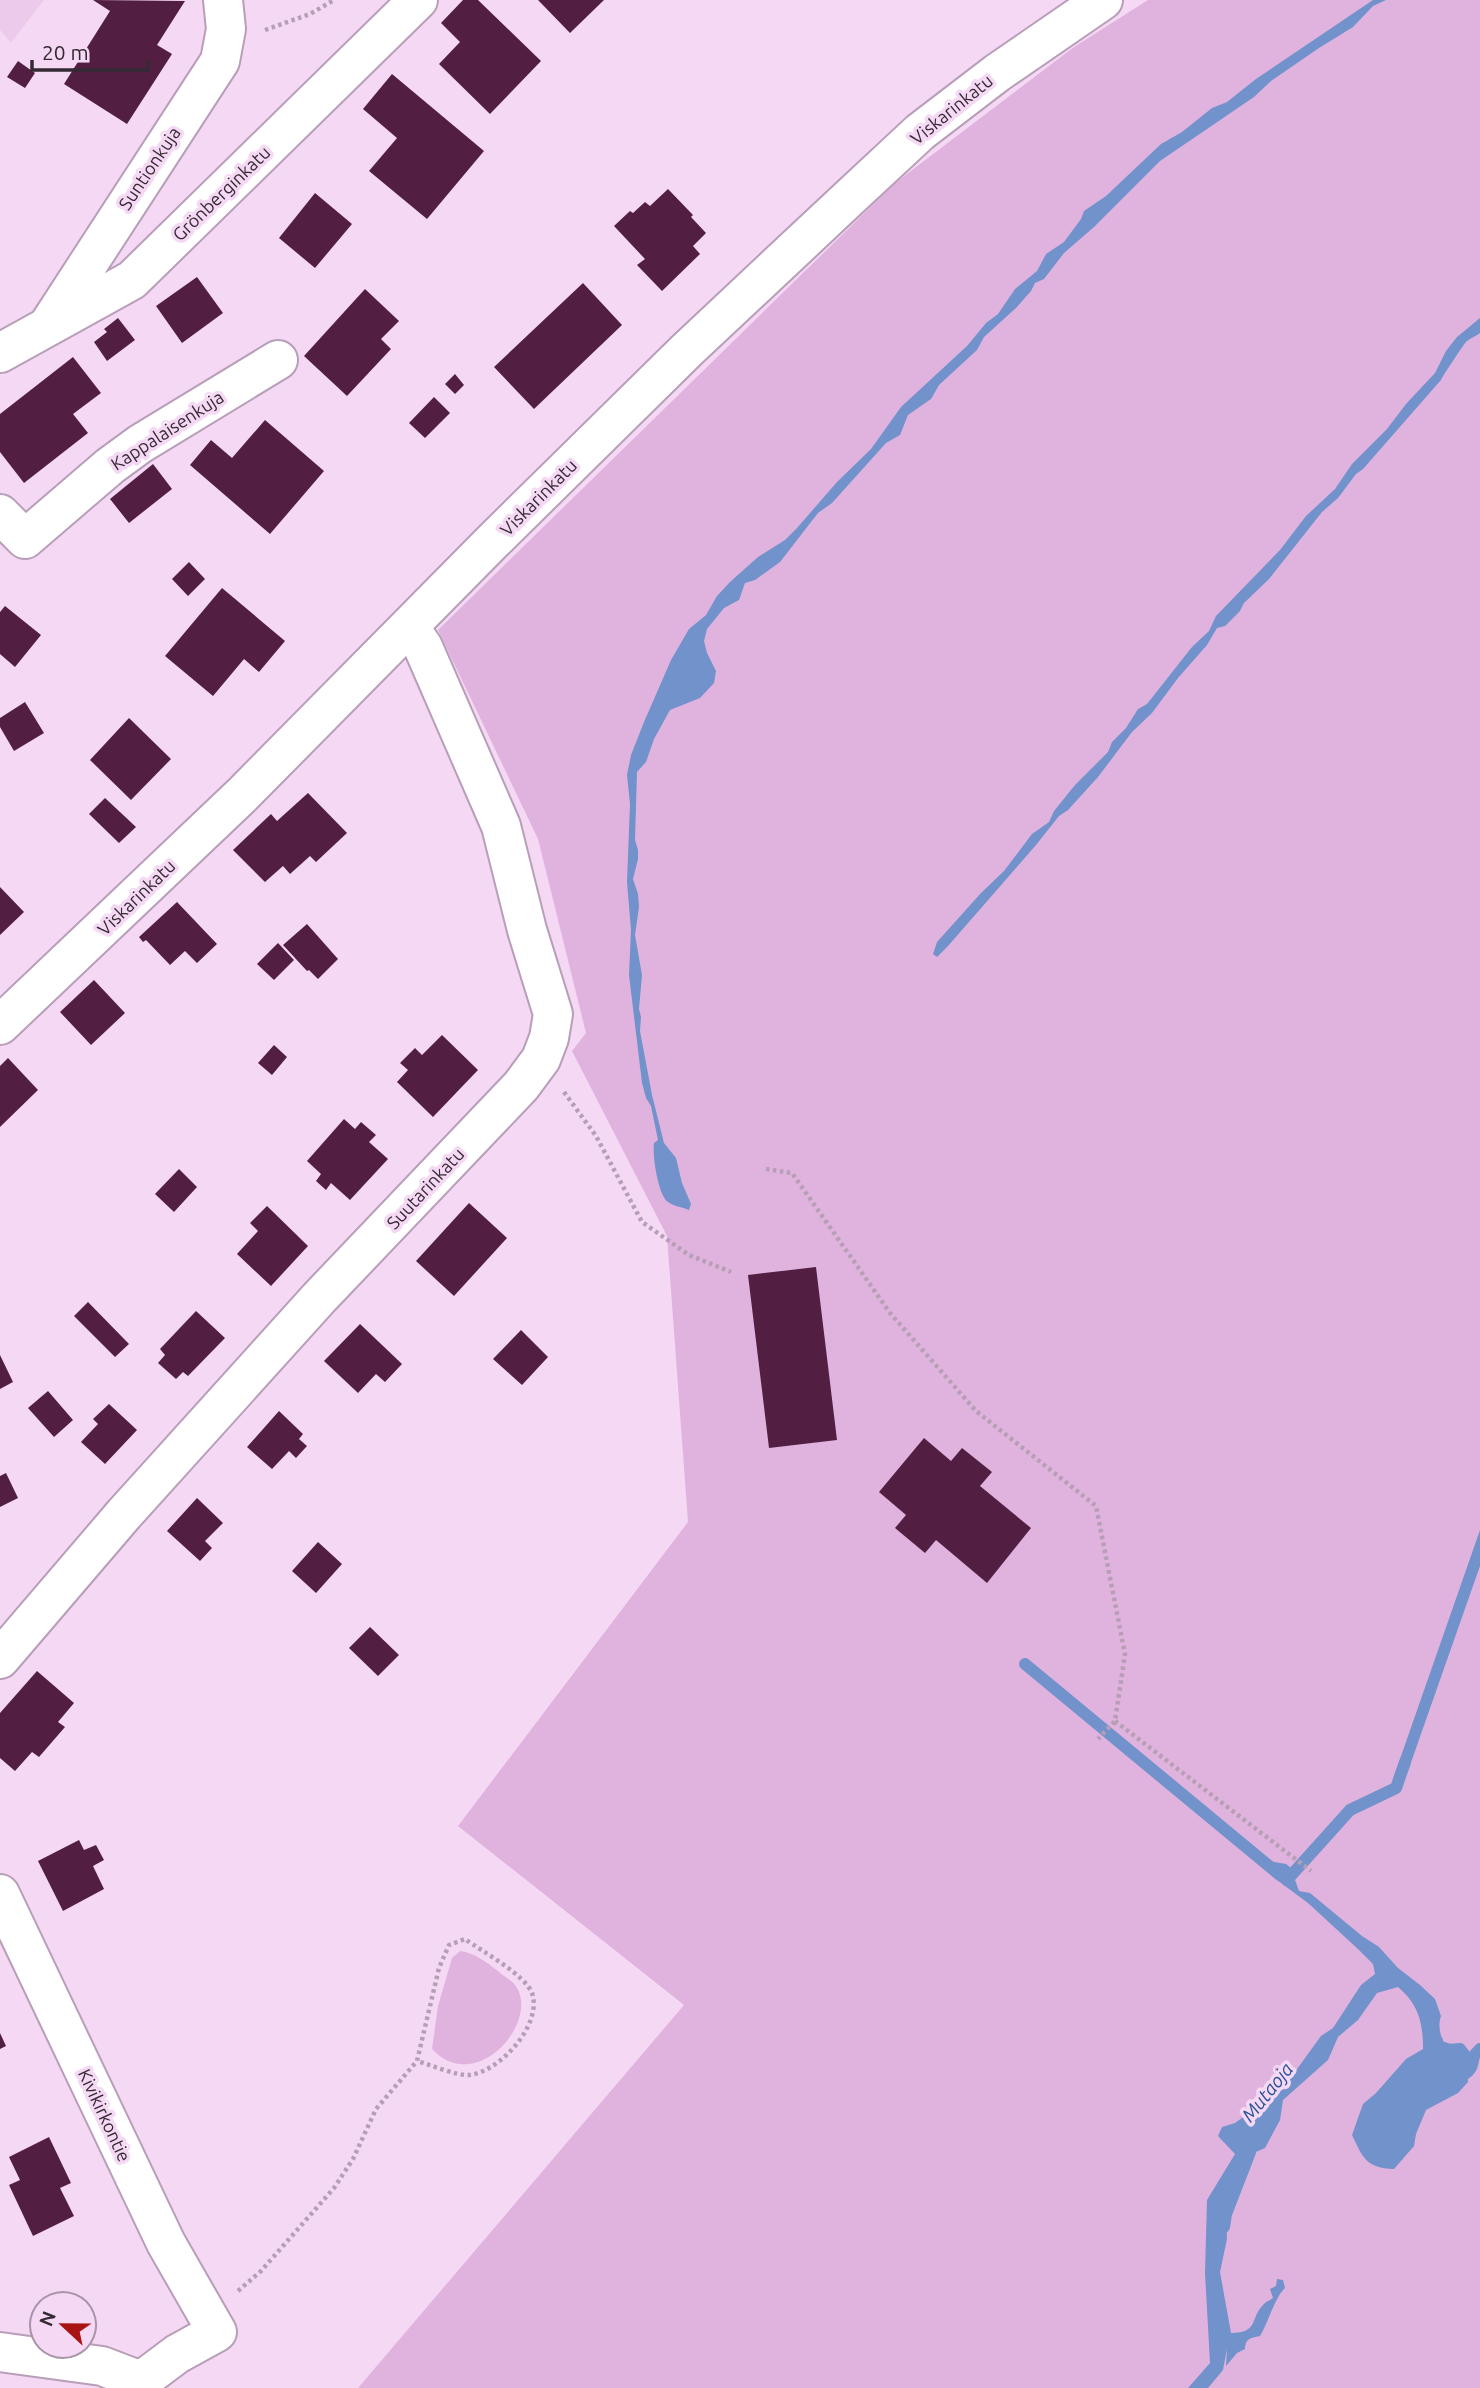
<svg xmlns="http://www.w3.org/2000/svg" width="1480" height="2388" viewBox="0 0 1480 2388" font-family="Ubuntu,sans-serif">
<rect width="100%" height="100%" fill="#f5d9f4"/>
<!-- built -->
<path fill="#eccaeb" d="M0,0H44L11,43L0,30Z"/>
<!-- green -->
<path fill="#e0b3df" d="M1148,0H1480V2388H358L684,2005L458,1826L688,1522L667,1236L572,1051L586,1033L538,839L438,630L895,183L1074,47Z
M460,1951C475,1953 486,1962 498,1971C503,1976 511,1980 515,1985C542,2020 476,2097 432,2049L438,2006L452,1958Z"/>
<!-- water -->
<path fill="#7192ca" d="M1373,0H1386L1373,6L1353,27L1319,48L1271,81L1254,97L1160,161L1094,227L1064,253L1044,279L1035,283L1031,291L1016,308L984,337L977,350L939,385L931,399L908,415L900,435L886,443L832,503L818,513L780,562L755,580L745,583L739,600L724,608L707,629L704,641L707,653L716,671L714,683L700,698L670,710L654,739L646,762L637,772L635,840L638,850V859L633,879L638,894L639,907L635,935L642,975L639,1009L641,1017L640,1031L652,1095L664,1143L676,1158L682,1183L691,1204L689,1210C682,1207 673,1206 668,1202C658,1195 652,1154 654,1143L658,1140L651,1106L646,1098L642,1083L629,975L631,930L627,882L630,804L627,775L631,755L644,722L671,660L689,629L706,615L717,596L730,582L758,557L785,540L797,528L837,482L871,449L901,407L967,346L986,323L998,314L1015,289L1037,271L1046,254L1064,242L1081,219L1084,211L1106,196L1161,144L1182,132L1212,108L1227,102L1256,79Z
M1480,318V333C1475,337 1470,338 1466,342C1464,344 1442,377 1441,380L1363,469L1356,474L1338,498L1322,512L1269,579L1244,603L1240,611L1225,626L1217,628L1207,645L1178,678L1152,713L1132,732L1098,777L1068,810L1059,816L1036,845L948,946L937,957L933,954L937,942L981,893L1004,871L1032,834L1049,822L1054,811L1075,785L1108,752L1112,742L1126,728L1138,709L1147,704L1192,647L1209,631L1216,616L1280,550L1306,516L1335,489L1352,464L1387,429L1406,404L1435,373L1446,351L1457,337Z
M1480,1530V1566L1408,1771L1400,1775V1759Z
M1269,1861L1286,1864L1295,1871V1880L1299,1891L1310,1893L1362,1936L1379,1947L1398,1968L1420,1985L1435,1999L1441,2016C1437,2027 1441,2041 1449,2050L1460,2049L1465,2057L1480,2043C1480,2058 1480,2072 1468,2079V2082L1458,2093L1426,2110L1416,2134L1414,2146L1394,2169C1366,2168 1363,2158 1352,2135L1363,2104L1376,2093L1406,2059L1423,2049C1423,2023 1419,2005 1398,1987L1377,1993L1358,2020L1338,2037L1328,2060L1283,2100L1280,2120L1265,2148L1249,2155L1226,2214L1227,2239L1220,2272L1231,2333C1259,2333 1250,2318 1263,2305C1265,2302 1270,2300 1273,2298L1270,2289L1276,2286L1277,2279L1283,2280L1285,2288C1275,2297 1268,2323 1260,2336C1250,2338 1245,2339 1245,2349L1237,2353L1226,2366L1227,2349L1223,2370L1208,2388H1188L1210,2363L1205,2273L1207,2200L1235,2154L1218,2136L1222,2127L1235,2123L1284,2087L1321,2036L1333,2028L1361,1985L1375,1974L1373,1964L1359,1950L1308,1903L1281,1883L1270,1872Z"/>
<g fill="none" stroke-linecap="round" stroke-linejoin="round">
<!-- stream -->
<path stroke="#7192ca" stroke-width="12" d="M1025,1664L1281,1876
M1287,1880L1350,1810L1396,1788L1405,1762
M1437,2041L1438,2046L1449,2050L1460,2049L1469,2061L1480,2049
M1224,2227L1226,2214L1250,2152"/>
</g>
<!-- building -->
<path fill="#521f43" d="M93,0L185,1L157,45L172,54L127,124L64,84L110,11Z
M463,0H478L541,61L490,114L439,64L460,42L441,23Z
M538,0H604L570,33Z
M18,61L35,73L25,88L7,77Z
M392,74L484,151L427,219L369,171L397,138L363,109Z
M668,189L693,215L691,217L706,233L693,246L700,254L662,291L637,265L645,259L614,226L630,211L633,213L645,202L650,206Z
M315,193L352,224L315,268L279,238Z
M197,277L223,313L182,343L156,306Z
M583,283L622,325L534,409L494,367Z
M365,289L399,321L381,339L391,349L347,396L304,356Z
M118,318L135,340L107,361L94,342L107,332L104,329Z
M73,357L101,393L73,414L88,433L24,483L0,452V414Z
M455,374L464,385L455,394L445,384Z
M434,397L450,413L425,438L409,423Z
M265,420L324,471L270,534L190,465L211,440L232,458Z
M153,464L172,489L129,523L110,499Z
M189,562L205,579L188,596L172,579Z
M222,588L285,641L259,672L244,659L213,696L165,656Z
M5,606L41,635L15,667L0,654V612Z
M25,702L44,733L14,751L0,727V718Z
M129,718L171,759L131,800L90,760Z
M308,793L347,833L316,862L310,856L290,874L283,866L265,882L233,850L271,814L277,821Z
M105,798L136,827L119,843L89,814Z
M0,887L24,912L0,935Z
M177,902L217,944L197,963L185,951L170,965L146,940L143,942L139,937Z
M307,924L338,959L318,979L309,970L307,971L283,945Z
M278,943L294,960L274,980L257,964Z
M94,980L125,1013L91,1045L60,1012Z
M442,1035L478,1070L433,1117L397,1082L408,1070L400,1063L415,1048L422,1055Z
M274,1045L287,1057L272,1075L258,1063Z
M8,1058L38,1090L0,1127V1066Z
M344,1119L355,1129L361,1122L376,1135L369,1142L388,1159L350,1200L331,1183L326,1190L316,1181L321,1174L307,1161Z
M179,1169L197,1187L174,1212L155,1194Z
M469,1203L507,1238L454,1296L416,1261Z
M267,1206L308,1246L271,1286L237,1254L258,1231L250,1223Z
M816,1267L837,1440L769,1448L748,1275Z
M88,1302L129,1344L115,1357L74,1316Z
M196,1311L225,1338L188,1376L183,1372L176,1379L158,1363L165,1355L160,1349Z
M360,1324L402,1364L385,1382L376,1374L358,1393L324,1361Z
M521,1330L548,1357L522,1385L493,1359Z
M0,1355L13,1382L0,1389Z
M48,1391L73,1420L54,1437L28,1408Z
M109,1404L137,1430L105,1464L81,1442L98,1424L93,1419Z
M279,1411L303,1434L299,1439L307,1446L296,1458L289,1451L272,1469L247,1447Z
M924,1438L951,1461L962,1448L992,1472L980,1486L1031,1528L987,1583L936,1540L925,1553L895,1528L906,1515L879,1492Z
M6,1473L18,1498L0,1507V1476Z
M197,1498L223,1523L205,1541L212,1548L200,1561L167,1531Z
M318,1542L342,1564L316,1593L292,1571Z
M370,1627L399,1655L378,1676L349,1648Z
M37,1671L74,1703L58,1722L65,1727L39,1757L32,1752L15,1771L0,1758V1713Z
M79,1840L84,1850L96,1845L104,1860L93,1866L104,1889L63,1911L38,1861Z
M0,2033L6,2046L0,2049Z
M49,2137L71,2183L60,2188L74,2216L33,2236L9,2185L20,2180L9,2157Z"/>
<g fill="none" stroke-linecap="round" stroke-linejoin="round">
<!-- minor casing -->
<g stroke="#b89eb8" stroke-width="42">
<path id="minor" d="M49,324L220,61L226,29L223,0
M0,353L132,280L418,0
M0,514L25,539L110,466L140,444L278,360
M0,1025L242,795L492,542L687,350L848,199L920,132L997,73L1103,0
M0,1659L124,1514L319,1298L521,1086L541,1059L549,1038L553,1014L527,930L501,826L423,647L410,628
M0,1894L166,2243L217,2332L177,2354L141,2381V2388
M0,2352L102,2366L141,2381"/>
</g>
<!-- path -->
<path stroke="#b69fb5" stroke-width="4.5" stroke-dasharray="3.5 3.5" stroke-linecap="butt" d="M265,30L310,14L334,0
M564,1092L596,1136L642,1222L689,1255L731,1272
M766,1169L792,1173L890,1313L976,1411L1096,1506L1125,1654L1115,1721L1098,1739
M1115,1721L1311,1871
M238,2291L261,2271L334,2188L353,2159L376,2109L417,2061L439,1968L449,1945L465,1939C483,1952 524,1974 532,1993C543,2024 500,2072 469,2075C457,2076 431,2065 417,2061"/>
<!-- minor -->
<use href="#minor" stroke="#fff" stroke-width="38"/>
</g>
<g text-anchor="middle" dominant-baseline="central" stroke-width="7" stroke-linejoin="round" paint-order="stroke">
<!-- street labels -->
<g font-size="18" fill="#352a34" stroke="#f5d9f4">
<text transform="translate(951 109) rotate(-39)">Viskarinkatu</text>
<text transform="translate(149 168) rotate(-56)">Suntionkuja</text>
<text transform="translate(221 193) rotate(-44)">Grönberginkatu</text>
<text transform="translate(167 430) rotate(-33)">Kappalaisenkuja</text>
<text transform="translate(538 497) rotate(-45)">Viskarinkatu</text>
<text transform="translate(136 897) rotate(-44)">Viskarinkatu</text>
<text transform="translate(425 1188) rotate(-47)">Suutarinkatu</text>
<text transform="translate(105 2115) rotate(65)">Kivikirkontie</text>
</g>
<!-- water labels -->
<g font-size="19" font-style="italic" fill="#2a5397" stroke="#f5d9f4">
<text transform="translate(1267 2092) rotate(-51)">Mutaoja</text>
</g>
</g>
<!-- north arrow -->
<g transform="translate(63 2325) rotate(292)"><circle r="33" fill="#f5d9f4" stroke="#a893a7" stroke-width="2"/>
<path d="M0-5L12 26L0 18L-12 26Z" fill="#a81414"/>
<text y="-10" font-size="19" font-weight="bold" text-anchor="middle" fill="#352a34">N</text>
</g>
<!-- scale -->
<path d="M32 60v10h116v-10" fill="none" stroke="#352a34" stroke-width="3.5"/>
<text x="42" y="60" font-size="21" fill="#352a34" stroke="#f5d9f4" stroke-width="5" paint-order="stroke">20 m</text>
</svg>
